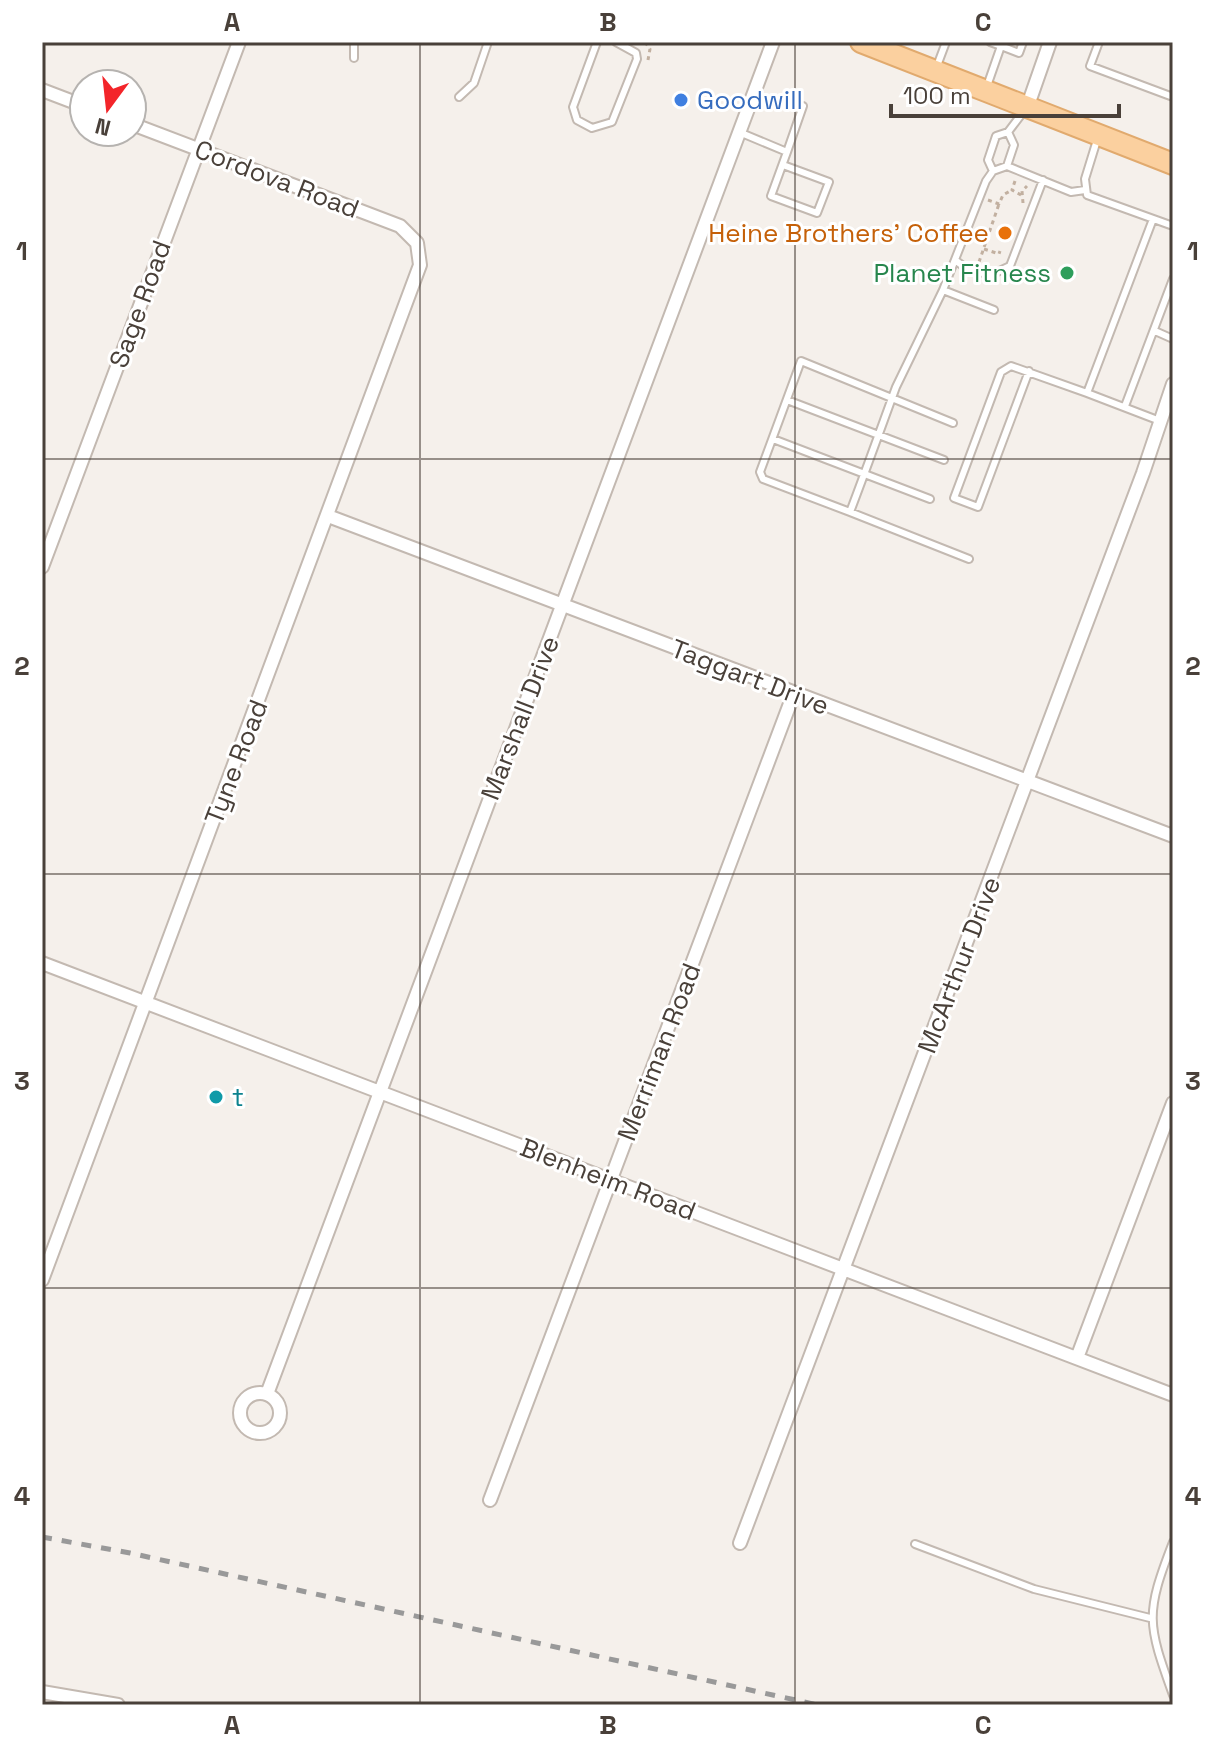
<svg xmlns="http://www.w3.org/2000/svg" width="1215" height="1747" viewBox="0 0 1215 1747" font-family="'Space Grotesk',sans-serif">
<rect width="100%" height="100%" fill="#f5f0eb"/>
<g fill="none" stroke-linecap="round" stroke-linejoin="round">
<!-- lane casing -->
<g stroke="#c3b9b1" stroke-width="10">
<path id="lane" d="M354,42V58
M597,42L573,107L577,120L592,128L612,122L637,59L636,53L616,42
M1099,42L1090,66L1173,97
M1001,46L1019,53L1023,42
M937,66L946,42
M986,89L1001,46L990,42
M459,97L474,83L488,42
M739,132L787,152L803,106
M1097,140L1085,179L1087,195L1173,226
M783,165L829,182L817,213L771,196L787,152
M1007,166L1014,145L1008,132
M993,171L988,160L996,136L1008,132L1024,111
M1153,219L1087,393L1160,421
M955,260L967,269L991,275L1010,266L1043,180
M943,290L994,310
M1155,331L1173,339
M1029,371L978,507L954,498L1001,372L1011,366L1087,393
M787,400L944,460
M1125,406L1173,279
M953,423L801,361L760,472L763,479L850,512C866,470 881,428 896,387L943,290L986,181L993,171L1007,166L1071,192L1085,190
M773,439L930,499
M850,512L969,559
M1173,1542C1145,1614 1147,1623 1173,1695
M915,1544L1034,1589L1150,1618"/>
</g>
<!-- street casing -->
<g stroke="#c3b9b1" stroke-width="16">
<path id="street" d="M42,90L84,106
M1027,108L1050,42
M328,516L1173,836
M42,567L239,42
M42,963L1173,1395
M42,1280L420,265L417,243L400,226L132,124
M1077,1358L1173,1103
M240 1413a20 20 0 1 1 40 0a20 20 0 1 1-40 0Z
M267,1394L773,42
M490,1500L794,693
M740,1543L1143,473L1173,384
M42,1692L118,1705"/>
</g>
<!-- primary casing -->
<g stroke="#e1aa6e" stroke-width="24">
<path id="primary" d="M861,42L1173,164"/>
</g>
<!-- path -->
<path stroke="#c2b0a0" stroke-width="3" stroke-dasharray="4 4" stroke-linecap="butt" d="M645,42L650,49L648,60
M1015,181L1012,190L1021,195
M988,200L999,204L1003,195L1012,190
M1023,203L1022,191L1027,186
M984,249L999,254L1000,251
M979,262L999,204"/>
<!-- lane -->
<use href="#lane" stroke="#fff" stroke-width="6"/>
<!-- street -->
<use href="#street" stroke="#fff" stroke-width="12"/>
<!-- primary -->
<use href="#primary" stroke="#fbd09f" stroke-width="20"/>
<!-- rail -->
<path stroke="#999" stroke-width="5" stroke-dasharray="10 10" stroke-linecap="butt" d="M42,1537L130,1553L818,1705"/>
</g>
<!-- grid -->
<path fill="none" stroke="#494039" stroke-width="2" stroke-opacity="0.55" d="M420,42V1705M795,42V1705M42,459H1173M42,874H1173M42,1288H1173"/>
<!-- markers -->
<circle fill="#3f7fe0" stroke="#fff" stroke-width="3" cx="681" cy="100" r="8"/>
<circle fill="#e8710a" stroke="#fff" stroke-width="3" cx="1005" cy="233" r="8"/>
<circle fill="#2e9e5b" stroke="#fff" stroke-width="3" cx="1067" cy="273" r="8"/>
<circle fill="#0f9aa8" stroke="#fff" stroke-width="3" cx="216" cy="1097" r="8"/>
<g text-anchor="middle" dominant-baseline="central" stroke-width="6" stroke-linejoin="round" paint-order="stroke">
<!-- shop labels -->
<g font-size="26" fill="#366cbe" stroke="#fff" text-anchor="start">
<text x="697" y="100">Goodwill</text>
</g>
<!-- street labels -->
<g font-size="26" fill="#494039" stroke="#fff">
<text transform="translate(277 179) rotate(21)">Cordova Road</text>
<text transform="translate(140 304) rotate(-70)">Sage Road</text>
<text transform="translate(750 677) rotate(21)">Taggart Drive</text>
<text transform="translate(520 718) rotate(-69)">Marshall Drive</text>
<text transform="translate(236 762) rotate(-69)">Tyne Road</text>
<text transform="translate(959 965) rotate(-69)">McArthur Drive</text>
<text transform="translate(659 1052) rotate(-69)">Merriman Road</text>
<text transform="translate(608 1179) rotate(21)">Blenheim Road</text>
</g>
<!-- food labels -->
<g font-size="26" fill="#c56008" stroke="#fff" text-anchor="end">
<text x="989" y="233">Heine Brothers' Coffee</text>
</g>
<!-- leisure labels -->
<g font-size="26" fill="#27864d" stroke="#fff" text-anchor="end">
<text x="1051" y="273">Planet Fitness</text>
</g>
<!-- culture labels -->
<g font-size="26" fill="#0d838f" stroke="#fff" text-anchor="start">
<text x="232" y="1097">t</text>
</g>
</g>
<!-- border -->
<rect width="1215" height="1747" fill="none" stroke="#ffffff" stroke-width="88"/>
<!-- north arrow -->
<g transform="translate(108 108) rotate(195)"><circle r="38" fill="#ffffff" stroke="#b6b3b0" stroke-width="2"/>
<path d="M0-6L14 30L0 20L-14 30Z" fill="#f3252a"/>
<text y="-12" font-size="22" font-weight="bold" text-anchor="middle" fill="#494039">N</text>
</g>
<!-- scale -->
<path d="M891 104v12h228v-12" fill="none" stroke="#494039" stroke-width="4"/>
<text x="903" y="104" font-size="24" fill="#494039" stroke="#ffffff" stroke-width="6" paint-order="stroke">100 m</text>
<rect x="44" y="44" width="1127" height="1659" fill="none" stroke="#494039" stroke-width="3"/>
<g font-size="26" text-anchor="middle" font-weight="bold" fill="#494039">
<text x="232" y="31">A</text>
<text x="608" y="31">B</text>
<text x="983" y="31">C</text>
<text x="22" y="260">1</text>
<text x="1193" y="260">1</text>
<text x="22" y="675">2</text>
<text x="1193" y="675">2</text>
<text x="22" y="1090">3</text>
<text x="1193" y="1090">3</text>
<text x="22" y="1505">4</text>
<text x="1193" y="1505">4</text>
<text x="232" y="1734">A</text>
<text x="608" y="1734">B</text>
<text x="983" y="1734">C</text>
</g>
</svg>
